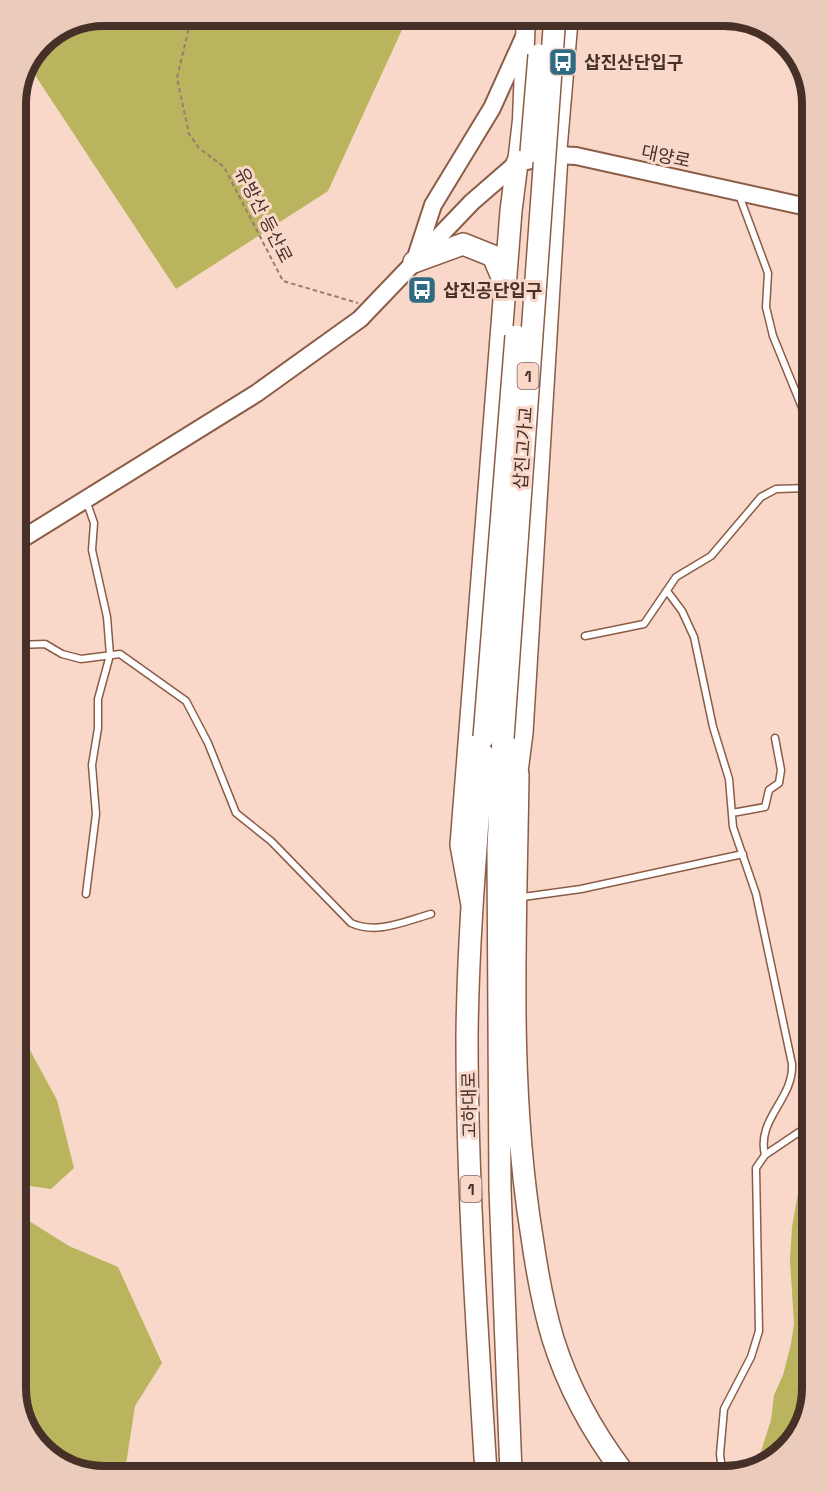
<svg xmlns="http://www.w3.org/2000/svg" width="828" height="1492" viewBox="0 0 828 1492" font-family="'Space Grotesk','Noto Sans KR',sans-serif">
<rect width="100%" height="100%" fill="#f9d8c9"/>
<!-- forest -->
<path fill="#b9b45d" d="M103,15H406V21L328,191L176,289L29,66L41,41Z
M20,1040L26,1043L57,1100L74,1168L51,1189L23,1185L21,1188Z
M812,1160L813,1394L798,1438L759,1470H755L771,1420L774,1395L783,1375L791,1344L794,1324L790,1260L792,1227L801,1176Z
M21,1216L69,1246L118,1267L162,1363L135,1406L124,1477H98L54,1462L22,1423Z"/>
<g fill="none" stroke-linecap="round" stroke-linejoin="round">
<!-- lane casing -->
<g stroke="#8c5c46" stroke-width="9">
<path id="lane" d="M739,195L768,273L766,307L773,336L808,422
M86,500L94,523L92,550L107,617L110,655L98,699V728L92,765L96,814L86,894
M667,591L682,611L694,637L713,727L729,779L733,827L756,894L792,1064C794,1099 756,1119 765,1155
M585,636L644,624L676,577L711,556L761,497L776,489L808,488
M18,645L45,644L62,654L81,659L120,654L186,701L208,743L236,813L271,841L351,923C377,935 405,921 431,914
M732,813L765,807L769,790L779,783L781,770L775,738
M523,897L581,889L743,854
M722,1471L720,1454L724,1409L751,1357L759,1331L756,1168L765,1155L811,1124"/>
</g>
<!-- secondary casing -->
<g stroke="#8c5c46" stroke-width="20">
<path id="secondary" d="M416,257L433,205L492,108L524,37
M17,542L257,393L360,319L472,202L517,163L557,155L576,156L807,207"/>
</g>
<!-- primary casing -->
<g stroke="#8c5c46" stroke-width="21">
<path id="primary" d="M557,155L569,15
M517,163L522,120L526,15"/>
</g>
<!-- highway casing -->
<g stroke="#8c5c46" stroke-width="24">
<path id="highway" d="M414,262L463,244L493,256L504,282
M503,738L498,849L500,1189L511,1473
M483,754C476,848 468,942 467,1036C467,1182 477,1328 486,1473
M518,774C516,928 507,1084 532,1237C537,1272 543,1306 553,1339C568,1387 592,1431 623,1472
M515,787L522,733L557,155
M472,905L461,845L511,211L517,163"/>
</g>
<!-- path -->
<path stroke="#987d71" stroke-width="2" stroke-dasharray="4.5 3" stroke-linecap="butt" d="M192,15L177,78L189,134L199,148L224,167L283,281L358,303"/>
<!-- lane -->
<use href="#lane" stroke="#fff" stroke-width="6"/>
<!-- secondary -->
<use href="#secondary" stroke="#fff" stroke-width="16"/>
<!-- primary -->
<use href="#primary" stroke="#fff" stroke-width="18"/>
<!-- highway -->
<use href="#highway" stroke="#fff" stroke-width="21"/>
<!-- highway-bridge casing -->
<g stroke="#8c5c46" stroke-width="24" stroke-linecap="butt">
<path id="highway-bridge" d="M531,152L539,55
M484,737L516,336
M503,738L555,15"/>
</g>
<!-- highway-bridge -->
<use href="#highway-bridge" stroke="#fff" stroke-width="21"/>
</g>
<!-- icons -->
<defs>
<g id="bus-square" transform="scale(1.5)"><rect x="-9" y="-9" width="18" height="18" rx="4" fill="#2f6c83" stroke="#f9d8c9"/><path d="M-5-6H5V4H4V6H2V4H-2V6H-4V4H-5ZM-3.5-4V0h7V-4ZM-3.5 1.2v1.5H-2V1.2ZM2 1.2v1.5H3.5V1.2Z" fill="#fff"/></g>
</defs>
<g fill-rule="evenodd">
<use href="#bus-square" x="563" y="62"/>
<use href="#bus-square" x="422" y="290"/>
</g>
<g text-anchor="middle" dominant-baseline="central" stroke-width="6" stroke-linejoin="round" paint-order="stroke">
<!-- shield labels -->
<g fill="#f9d8c9" stroke="#7c6258" stroke-width="1.5">
<rect x="517.5" y="363" width="21" height="26" rx="4.5"/>
<rect x="460.5" y="1176" width="21" height="26" rx="4.5"/>
</g>
<g font-size="16" font-weight="bold" fill="#463027">
<text x="528" y="376">1</text>
<text x="471" y="1189">1</text>
</g>
<!-- poi labels -->
<g font-size="18" font-weight="bold" fill="#463027" stroke="#f9d8c9" text-anchor="start">
<text x="584" y="62">삽진산단입구</text>
<text x="443" y="290">삽진공단입구</text>
</g>
<!-- street labels -->
<g font-size="18" fill="#463027" stroke="#f9d8c9">
<text transform="translate(666 156) rotate(12)">대양로</text>
<text transform="translate(264 215) rotate(63)">유방산 등산로</text>
<text transform="translate(523 448) rotate(-86)">삽진고가교</text>
<text transform="translate(469 1105) rotate(-91)">고하대로</text>
</g>
</g>
<!-- crop -->
<path d="M0 0H828V1492H0ZM104 26H724A78 78 0 0 1 802 104V1388A78 78 0 0 1 724 1466H104A78 78 0 0 1 26 1388V104A78 78 0 0 1 104 26Z" fill="#ebcbbc" fill-rule="evenodd"/>
<path fill="none" stroke="#463027" stroke-width="8" d="M104 26H724A78 78 0 0 1 802 104V1388A78 78 0 0 1 724 1466H104A78 78 0 0 1 26 1388V104A78 78 0 0 1 104 26Z"/>
</svg>
